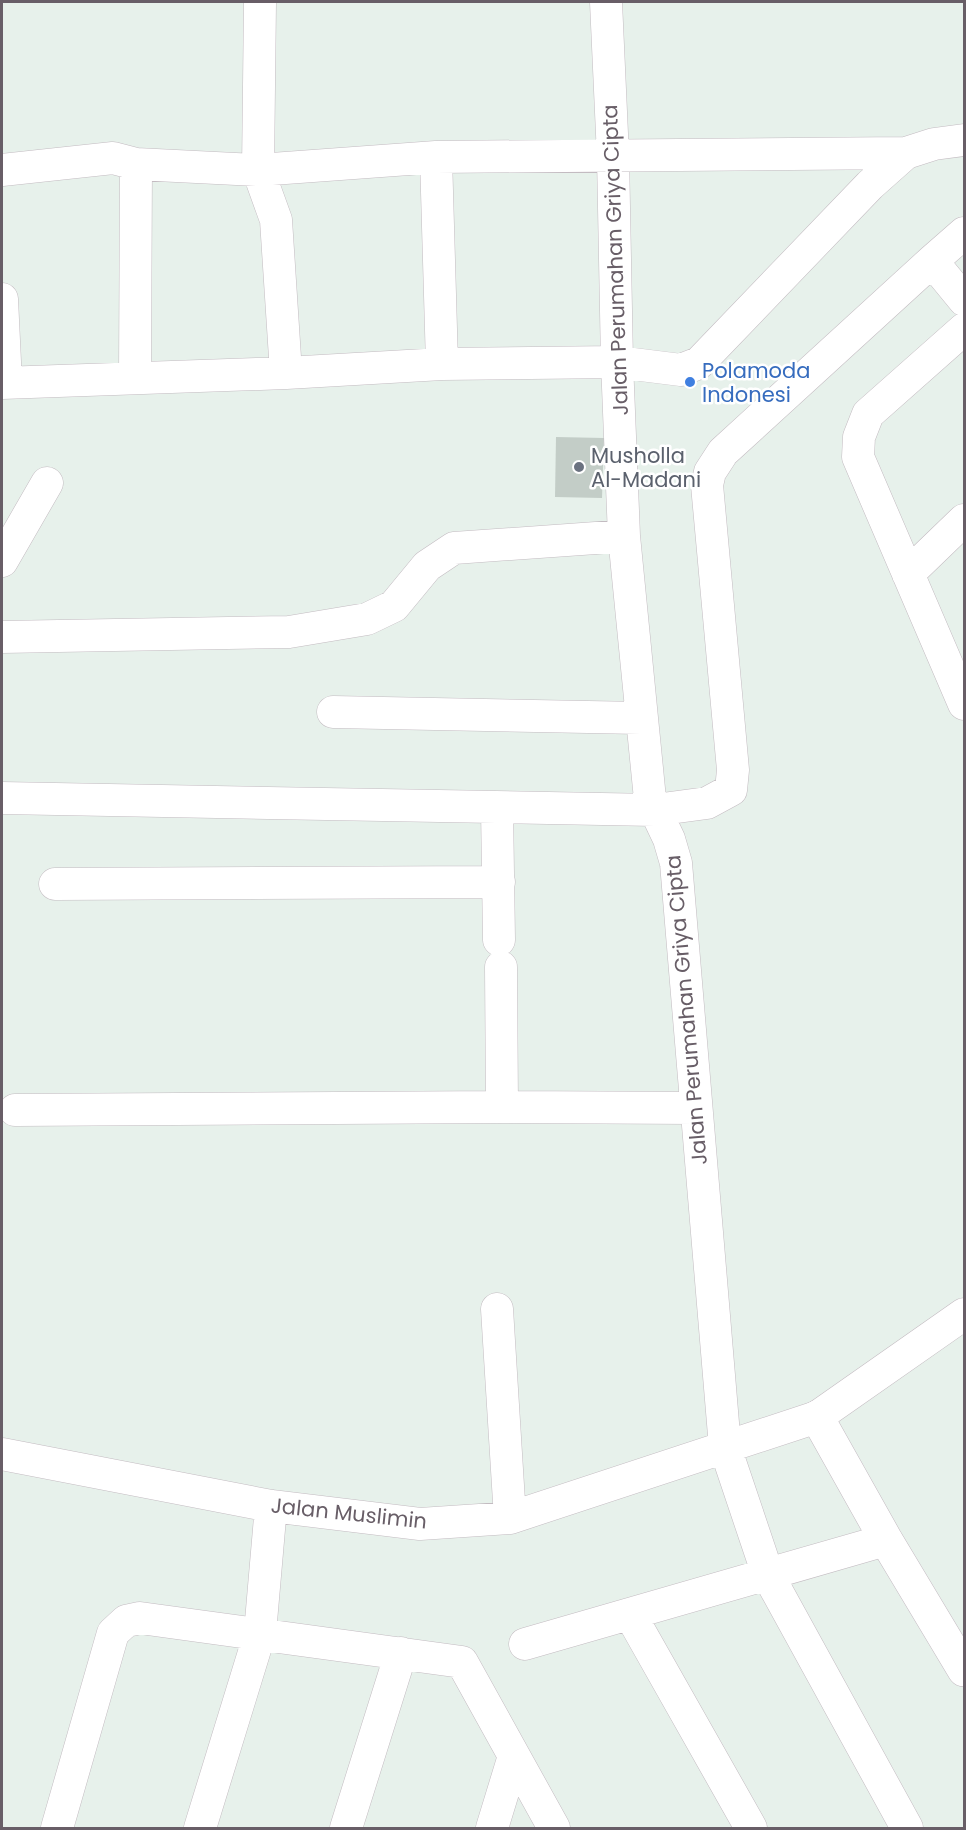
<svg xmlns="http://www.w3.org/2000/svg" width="966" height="1830" viewBox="0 0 966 1830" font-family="Poppins,sans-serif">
<rect width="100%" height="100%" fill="#e7f1eb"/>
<!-- building -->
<path fill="#c3cdc7" d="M556,437L604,438L602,498L555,497Z"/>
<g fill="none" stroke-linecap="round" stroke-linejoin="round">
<!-- street casing -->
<g stroke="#c3bbc1" stroke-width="33">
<path id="street" d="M260,2L258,170L276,220L286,373
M606,2L613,156L617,362L624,536L650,799L669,839L676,863L725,1447L768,1575L907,1828
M436,157L442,364
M2,170L113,158L136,164L258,170L436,157L906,153
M964,233L932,261L964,300
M2,299L6,383
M964,329L868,414L859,437L858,457L964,704
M135,378L136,164
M2,383L286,373L442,364L617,362L681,370L699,363L870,185L906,153L934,144L964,140
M2,561L47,483
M908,574L964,520
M2,637L289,632L367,619L394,606L427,566L454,548L624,536
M333,712L641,718
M2,798L655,810L707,803L731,790L733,770L707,485L710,472L723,452L932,261
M497,808L499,940
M55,884L499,882
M501,967L502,1107
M15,1110L502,1107L696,1108
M497,1309L510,1518
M2,1454L271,1506L420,1524L510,1518L817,1417L964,1314
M630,1614L751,1828
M525,1644L886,1540
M57,1828L113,1633L126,1621L140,1618L462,1662L554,1828
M200,1828L260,1633L271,1506
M346,1828L401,1653
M492,1828L514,1756"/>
</g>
<!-- secondary casing -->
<g stroke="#c3bac1" stroke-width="34">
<path id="secondary" d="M817,1417L886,1540L964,1670"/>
</g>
<!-- street -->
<use href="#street" stroke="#fff" stroke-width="32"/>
<!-- secondary -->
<use href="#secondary" stroke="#fff" stroke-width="33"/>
</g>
<!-- markers -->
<circle fill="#3f7fe0" stroke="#fff" stroke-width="2" cx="690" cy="382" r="6"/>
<circle fill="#6b7280" stroke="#fff" stroke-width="2" cx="579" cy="467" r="6"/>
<g text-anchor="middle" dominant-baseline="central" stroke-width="5" stroke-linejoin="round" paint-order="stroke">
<!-- street labels -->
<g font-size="21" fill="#685e67" stroke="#fff">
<text transform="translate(615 260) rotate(-92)">Jalan Perumahan Griya Cipta</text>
<text transform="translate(686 1010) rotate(-95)">Jalan Perumahan Griya Cipta</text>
<text transform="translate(349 1513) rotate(6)">Jalan Muslimin</text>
</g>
<!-- shop labels -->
<g font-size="21" fill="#366cbe" stroke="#fff" text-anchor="start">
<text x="702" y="370">Polamoda<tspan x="702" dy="24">Indonesi</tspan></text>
</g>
<!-- worship labels -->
<g font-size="21" fill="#5b616d" stroke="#fff" text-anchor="start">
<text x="591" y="455">Musholla<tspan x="591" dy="24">Al-Madani</tspan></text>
</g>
</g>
<!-- border -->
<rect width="966" height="1830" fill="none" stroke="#685e67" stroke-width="6"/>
</svg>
